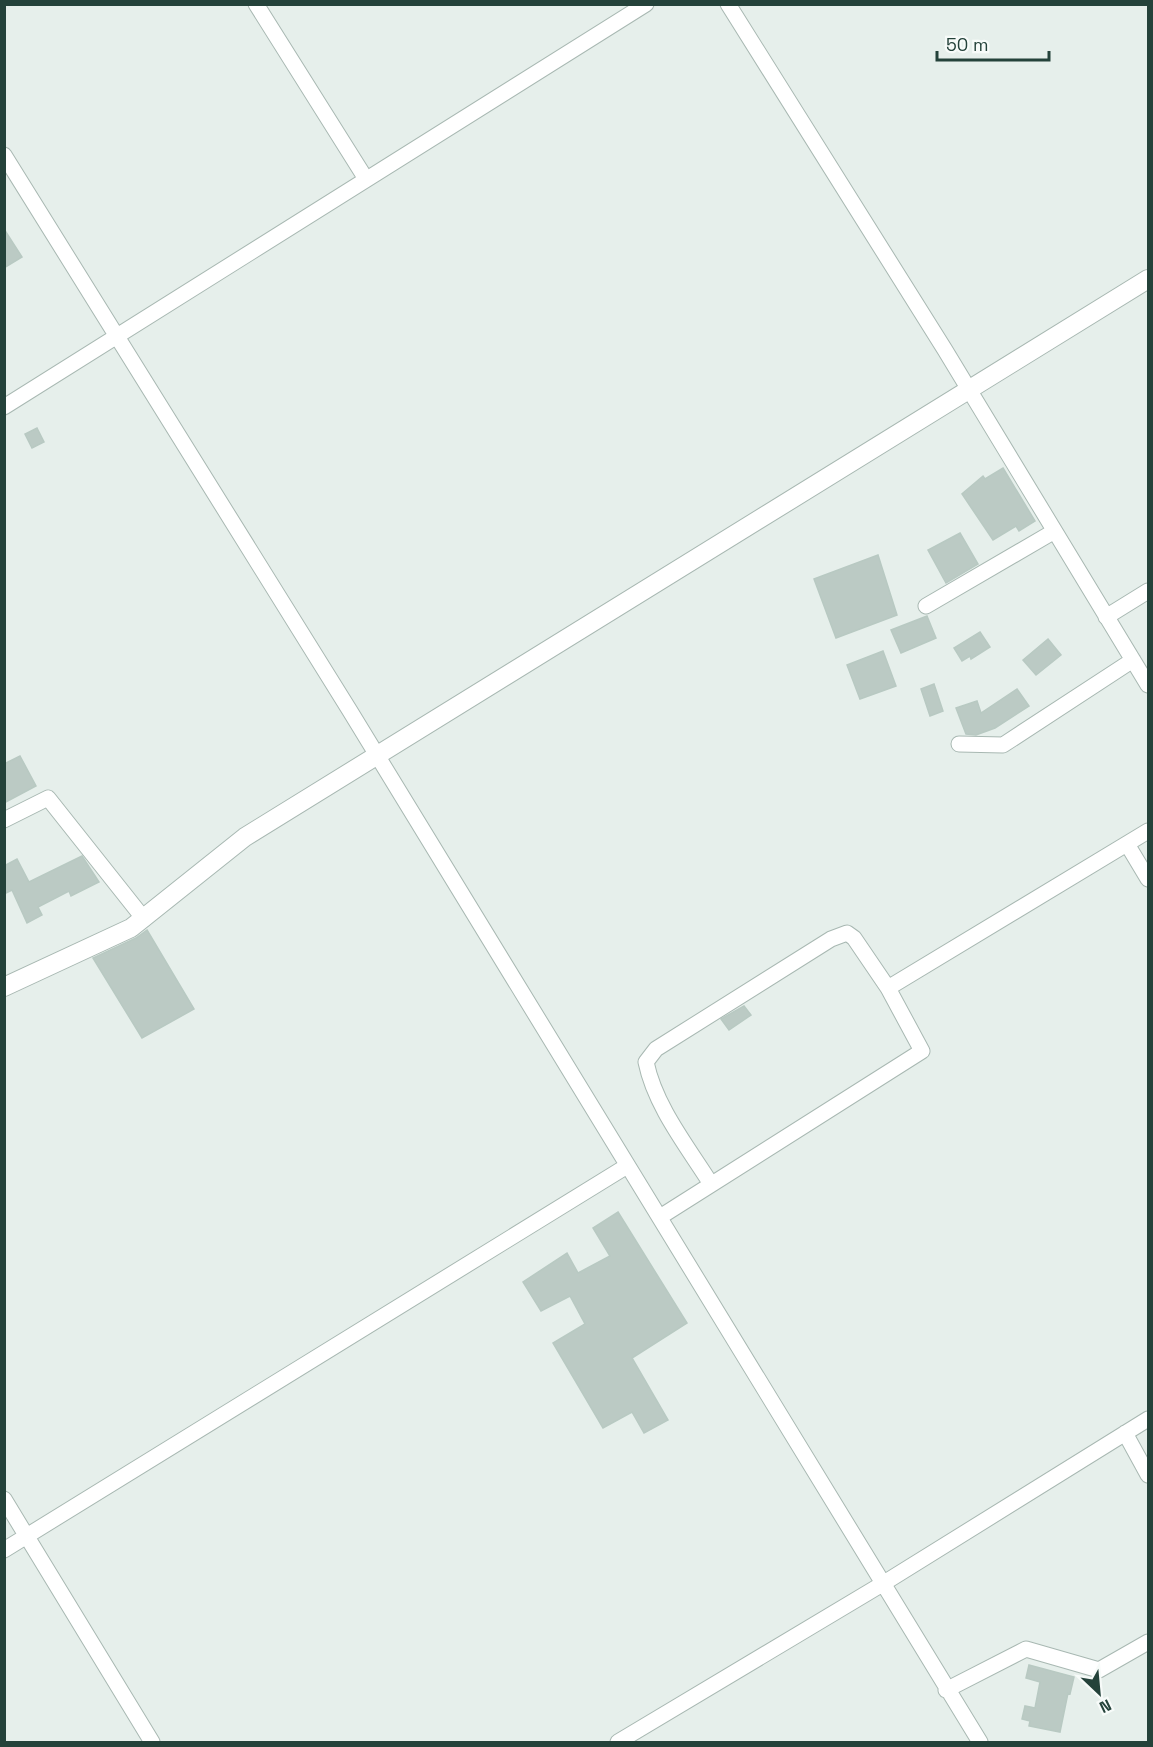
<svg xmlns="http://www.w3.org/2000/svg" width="1153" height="1747" viewBox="0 0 1153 1747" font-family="'Space Grotesk',sans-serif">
<rect width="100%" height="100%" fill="#e6efeb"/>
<!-- building -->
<path fill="#bbcac4" stroke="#b8c9c2" stroke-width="1.5" d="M4,229L22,257L4,268Z
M37,428L44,442L32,448L25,434Z
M1003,468L1035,521L1019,531L1016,526L993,540L962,494L983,476L985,479Z
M960,533L978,564L946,583L928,550Z
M878,555L897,615L836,638L814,579Z
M927,616L936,638L901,653L891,630Z
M980,632L990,647L971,659L970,656L962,661L954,648Z
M1048,639L1061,655L1036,675L1023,660Z
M883,651L896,686L860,699L847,665Z
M934,684L943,711L930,716L921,689Z
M1017,689L1029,706L995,728L976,735L966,734L956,708L977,701L981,713Z
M20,756L36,786L4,803V764Z
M82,856L99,882L71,896L69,891L38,907L42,915L27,923L12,890L4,894V866L17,859L29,882Z
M147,930L194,1009L142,1038L93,958L136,938Z
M744,1006L751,1015L729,1030L721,1019Z
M618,1212L687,1323L632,1358L668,1420L644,1433L632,1412L603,1428L553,1343L585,1324L570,1296L541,1311L523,1282L567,1253L578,1273L610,1256L593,1228Z
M1029,1665L1074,1677L1070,1694L1068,1693L1060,1732L1029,1726L1030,1721L1022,1719L1025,1706L1035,1708L1040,1682L1026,1678Z"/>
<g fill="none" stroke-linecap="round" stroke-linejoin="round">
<!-- minor casing -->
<g stroke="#a8b8b2" stroke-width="17">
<path id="minor" d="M256,4L366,179
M728,4L945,350L1148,685
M4,155L350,711L980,1742
M4,407L646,4
M926,606L1053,532
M1106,617L1148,591
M959,744L1003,745L1133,660
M4,820L48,798L144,919
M1127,844L1148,879
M888,988L1148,831
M660,1217L922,1051L888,988L854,938L847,933L831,939L656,1049L646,1062C655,1106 687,1146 711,1184
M1125,1433L1148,1475
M4,1499L152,1742
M4,1550L627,1166
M946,1690L1026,1649L1099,1670L1148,1642
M618,1742L884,1583L1148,1419"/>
</g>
<!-- tertiary casing -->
<g stroke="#a8b8b2" stroke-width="20">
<path id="tertiary" d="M4,987L131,928L245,837L1148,279"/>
</g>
<!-- minor -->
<use href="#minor" stroke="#fff" stroke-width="15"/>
<!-- tertiary -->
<use href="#tertiary" stroke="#fff" stroke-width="18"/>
</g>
<!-- border -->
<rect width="1153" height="1747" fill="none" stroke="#24423a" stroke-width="12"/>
<!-- north arrow -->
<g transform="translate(1099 1693) rotate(154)" stroke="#f7fbf9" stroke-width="4.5" paint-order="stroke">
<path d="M0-4.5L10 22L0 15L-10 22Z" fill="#24423a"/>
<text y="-9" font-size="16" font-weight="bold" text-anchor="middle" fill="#24423a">N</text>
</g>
<!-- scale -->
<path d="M937 51v9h112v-9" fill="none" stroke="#24423a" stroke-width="3"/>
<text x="946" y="51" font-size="18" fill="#24423a" stroke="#f7fbf9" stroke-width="4.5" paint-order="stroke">50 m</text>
</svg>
